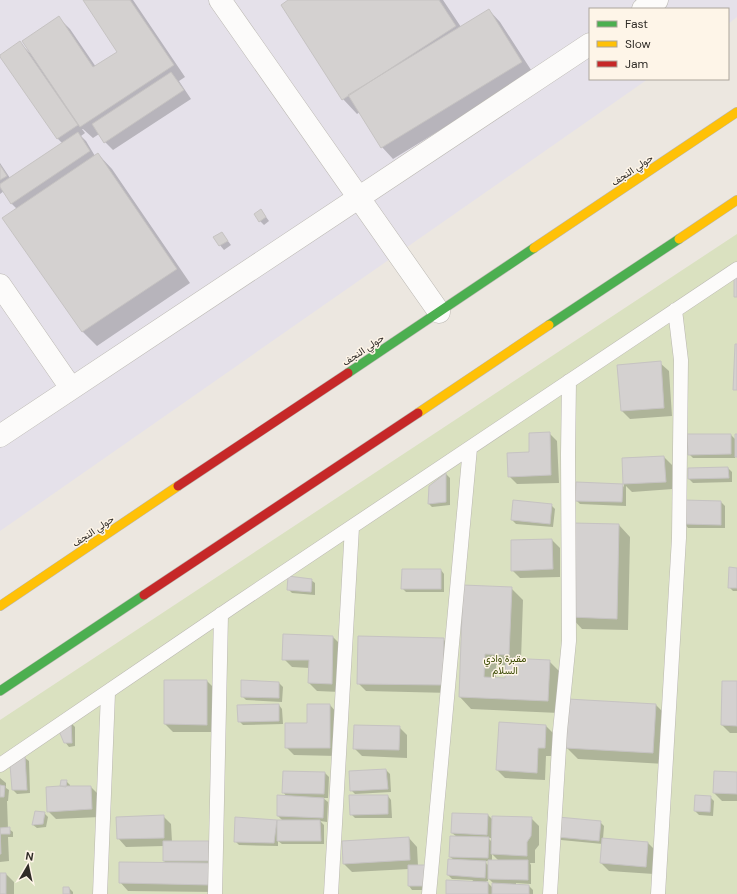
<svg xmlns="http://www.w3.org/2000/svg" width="737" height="894" viewBox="0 0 737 894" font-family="'DM Sans',Vazirmatn,sans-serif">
<rect width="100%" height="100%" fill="#ece7e0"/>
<!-- industrial -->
<path fill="#e5e1ea" d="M0,0H737V17L728,24V9H590V79H648L0,531Z"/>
<!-- green -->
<path fill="#dae1c0" d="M737,234V894H0V720Z"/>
<!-- shadow -->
<path fill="#0003" fill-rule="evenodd" d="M85,0H133L185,77L179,81L191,99L113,150L105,142L99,134L93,138L83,129H82L85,133L81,136L86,141L95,156L98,154L112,169L190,283L97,346L82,331L17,209L11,203L4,191L0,194V163L10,178L62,143L58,139L0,56L20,43L31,54L58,17L70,29L96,67L118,52Z
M290,0H443L461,27L489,10L500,22L533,73L393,159L382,147L360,112L357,114L343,99Z
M261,210L269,221L264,225L260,221Z
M222,233L231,245L224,250L214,238Z
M660,363L669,371L672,416L630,419L622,411Z
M549,433L557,441L559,483L517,484L509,476Z
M731,435L736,440L737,435V457L735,455V458H693L689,454Z
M664,457L672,465L673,489L632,492L626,486V506L580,504L576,500L622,485L624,487L623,458Z
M728,468L732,472V482L693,483L689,479Z
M446,474L450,478V505L432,507L429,504L430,486Z
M685,501L721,502L725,506V528H688L685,524Z
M551,505L555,509L553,527L516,524L512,520Z
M619,525L630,537L628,630L582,629L571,617Z
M552,540L560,548V577L520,578L512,570Z
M737,569V591H733L729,587Z
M441,570L444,574V592H406L402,588Z
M311,580L315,583V595L292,593L288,589Z
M511,588L523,600L521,660L549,661L561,673L559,713L471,709L460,697ZM496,665H507L506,679L496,678Z
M284,635L333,637L341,645L340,692L317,691L309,683L310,668L292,667L284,659Z
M443,639L451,647V693L366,691L358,683Z
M207,681L215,689V732H173L165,724Z
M737,682V733H730L722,725Z
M279,683L283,687L282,702L246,700L242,696Z
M279,705L282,709L283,724L243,725L239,721Z
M330,705L338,714L337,756L294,755L286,747L308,724Z
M656,705L668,717L665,764L578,759L566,747Z
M71,723L75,727V746L69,747L65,742Z
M546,726L554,734L553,756H546L545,780L505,778L497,770Z
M399,727L407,735V758L362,756L354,748Z
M25,758L29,761L30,793L17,794L13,790L12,766Z
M386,770L390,774L391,792L355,794L351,790Z
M325,773L329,777L328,798H323L328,802L327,822L320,821L324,825V844H282L278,841V846L239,845L235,841L277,821H283L278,816L287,797L283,792Z
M737,773V801H722L714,793Z
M0,778L6,783V788L9,790L8,801H7L8,829H9L13,832V837H8L9,861L0,862Z
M66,781L70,785V787H91L99,795L100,817L56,819L48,811Z
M388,796L391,800L392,818H355L351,814Z
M710,797L714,801L713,816L699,815L695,811Z
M44,813L48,817L46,827L37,828L33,825Z
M488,815L493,820L531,818L539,826V845L535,850V863H530L531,865V884L516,883V885L529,886L533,890V894H447L472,882L473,880L452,879L448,875L454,860L450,857L457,837L452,833ZM488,838H492V842ZM492,854L499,861H492ZM484,861H489V866ZM488,878L493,883V888L486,881H488Z
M163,816L171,824L172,842H208L212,846L217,892L128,891L120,882L167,864L164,861V846L126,847L118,838Z
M600,822L604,826L603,839L648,843L656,851L654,874L609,871L601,863L603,844L561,840L558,836Z
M409,838L417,847L418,866L430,890H412L409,886V869L352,872L344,864Z
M0,874H6L14,882V894H0Z
M69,888L73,892V894H64Z"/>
<!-- building -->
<path fill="#d4d1d0" stroke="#c6c3c2" d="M83,0H130L174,65L80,127L22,41L59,16L93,67L117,52Z
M288,0H439L456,26L342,100L281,5Z
M489,9L522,62L381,148L348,95Z
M20,41L78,125L57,139L0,57V55Z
M171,72L184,90L104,143L92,124Z
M78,132L90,151L11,204L0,187V184Z
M98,153L177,269L82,332L2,218Z
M0,165L7,176L0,180Z
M261,209L266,217L259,222L254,214Z
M222,232L228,241L219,246L213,237Z
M737,277V297H734V279Z
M735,344H737V390H733Z
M661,361L664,408L621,411L617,365Z
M550,432L551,475L508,477L507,453L529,452V433Z
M687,434H731V454L688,455Z
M735,434H737V457H735Z
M664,456L666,482L623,484L622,458Z
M728,467L729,478L688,479V468Z
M446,473V502L428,504L429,486Z
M576,482L623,484L622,502L575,501Z
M513,500L552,504L550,524L511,520Z
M684,500L721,501V525L684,524Z
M572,523L619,524L617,619L570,617Z
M552,539L553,569L511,571V540Z
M729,567L737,568V588H728Z
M402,569H441V589H401Z
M288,576L312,579L311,592L287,590Z
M463,585L512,587L509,655L485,654L484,677L505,678L506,658L550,660L548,701L459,697Z
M283,634L333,636L332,684L308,683L309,660H282Z
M358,636L444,638L443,685L357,684Z
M164,680H207V725L164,724Z
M241,680L279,682V698L241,697Z
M722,681H737V726L721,725Z
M568,699L656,704L653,753L565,748Z
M279,704V721L238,722L237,705Z
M307,704H330V748H285V723H307Z
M71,722L72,743H64L59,731Z
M499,722L546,725L545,748H538L537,773L496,770Z
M354,725L400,726L399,750L353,749Z
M25,756L27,790H12L10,765Z
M386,769L388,789L350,791L349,771Z
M283,771L325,772L324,794L282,793Z
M714,771L737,772V794L713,793Z
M61,780H67L66,787L60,786Z
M0,785L5,786L4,797H0Z
M60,786H91L92,809L47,812L46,787Z
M277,795L324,798L323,818L277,816Z
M349,795H388V814L350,815Z
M695,795L711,796L710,812L694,811Z
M35,811L45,812L43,824L32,825Z
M452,813L488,814L487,835L451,833Z
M164,815V838L117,839L116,817Z
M492,816L532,817L531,836L527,842V856L491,854Z
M235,817L277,820L274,843L234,842Z
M558,817L601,821L599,841L557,837Z
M277,820H320L321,841H277Z
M10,827V834H0V828Z
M0,828L1,854H0Z
M450,836L489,837L488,858L449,857Z
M409,837L410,860L343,864L342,841Z
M602,838L648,842L646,867L600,863Z
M163,841H209V861H163Z
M448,859L486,861L485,878L447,875Z
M488,860H528V880L488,879Z
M119,862L210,863V885L119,883Z
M408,865H427V886H408Z
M0,873H6V894H0Z
M446,880L488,882V894H446Z
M492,883L529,885V894H492Z
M63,887H69L70,894H63Z"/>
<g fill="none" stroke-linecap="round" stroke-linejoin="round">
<!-- lane casing -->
<g stroke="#bab7b1" stroke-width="15">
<path id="lane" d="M0,765L232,607L737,269
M100,894L108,693
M215,894L221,614
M331,894L352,527
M429,894L470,448
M550,894L560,731L569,641L568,454L569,381
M658,894L679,538L681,360L675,310"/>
</g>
<!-- street casing -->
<g stroke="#bab7b1" stroke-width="23">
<path id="street" d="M220,0L439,312
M643,9L657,0
M0,285L71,388
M0,436L590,44"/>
</g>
<!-- fast casing -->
<g stroke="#bab7b1" stroke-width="10">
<path id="fast" d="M549,325L679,239
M348,373L534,248
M0,691L144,595"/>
</g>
<!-- slow casing -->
<g stroke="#bab7b1" stroke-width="10">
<path id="slow" d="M679,239L737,200
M534,248L737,112
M418,413L549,325
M0,606L178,486"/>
</g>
<!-- jam casing -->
<g stroke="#bab7b1" stroke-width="10">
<path id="jam" d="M178,486L348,373
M144,595L418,413"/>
</g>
<!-- lane -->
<use href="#lane" stroke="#fcfbfa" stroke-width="14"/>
<!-- street -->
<use href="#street" stroke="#fcfbfa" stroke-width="22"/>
<!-- fast -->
<use href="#fast" stroke="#4caf50" stroke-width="9"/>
<!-- slow -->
<use href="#slow" stroke="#ffc107" stroke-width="9"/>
<!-- jam -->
<use href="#jam" stroke="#c62828" stroke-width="9"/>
</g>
<g text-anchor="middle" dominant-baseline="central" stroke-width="3" stroke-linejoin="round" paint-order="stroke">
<!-- street labels -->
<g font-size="10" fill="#302c27" stroke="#fef5e8">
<text transform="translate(632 170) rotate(-34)">حولي النجف</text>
<text transform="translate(363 350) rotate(-34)">حولي النجف</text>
<text transform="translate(93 531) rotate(-34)">حولي النجف</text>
</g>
<!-- park labels -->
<g font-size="10" fill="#394801" stroke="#fef5e8">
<text x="505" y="658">مقبرة وادي<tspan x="505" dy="12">السلام</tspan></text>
</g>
</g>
<!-- legend -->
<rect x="589" y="8" width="140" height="72" fill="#fef5e8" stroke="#aca59b"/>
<rect x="597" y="21" width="20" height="6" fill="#4caf50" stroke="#aca59b"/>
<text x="625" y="28" font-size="12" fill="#302c27">Fast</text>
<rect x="597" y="41" width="20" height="6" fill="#ffc107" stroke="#aca59b"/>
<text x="625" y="48" font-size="12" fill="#302c27">Slow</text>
<rect x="597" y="61" width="20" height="6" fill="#c62828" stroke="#aca59b"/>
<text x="625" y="68" font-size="12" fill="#302c27">Jam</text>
<!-- north arrow -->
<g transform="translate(28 866) rotate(9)" stroke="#fef5e8" stroke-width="3" paint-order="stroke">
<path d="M0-3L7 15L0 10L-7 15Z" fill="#302c27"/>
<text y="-6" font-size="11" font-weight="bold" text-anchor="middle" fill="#302c27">N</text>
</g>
</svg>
